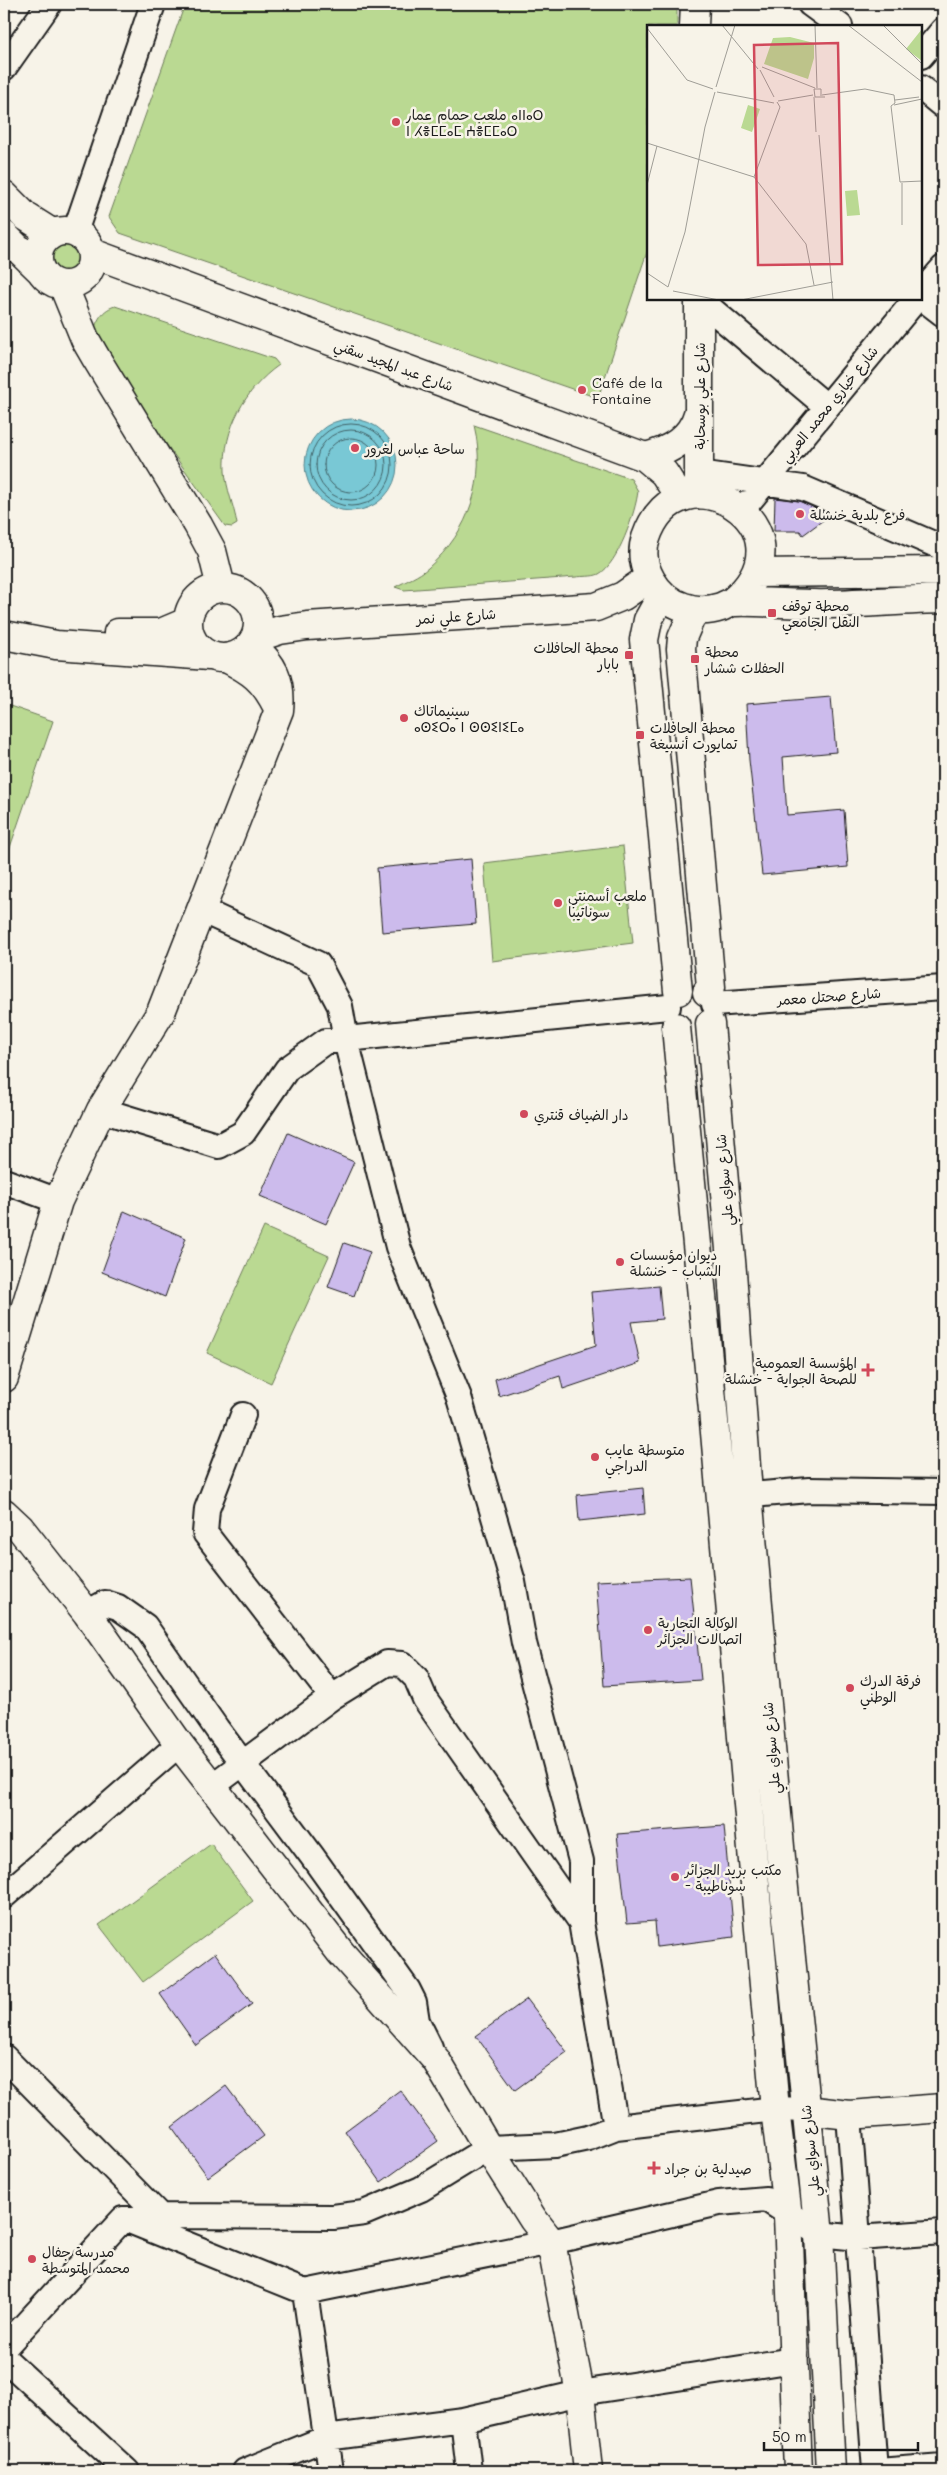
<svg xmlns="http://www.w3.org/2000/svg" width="947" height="2475" viewBox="0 0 947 2475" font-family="Mali,'Playpen Sans Arabic','Noto Sans Tifinagh',sans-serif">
<rect width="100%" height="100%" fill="#f7f3e8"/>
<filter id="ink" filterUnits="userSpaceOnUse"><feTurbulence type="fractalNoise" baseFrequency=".02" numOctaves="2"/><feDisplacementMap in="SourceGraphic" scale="10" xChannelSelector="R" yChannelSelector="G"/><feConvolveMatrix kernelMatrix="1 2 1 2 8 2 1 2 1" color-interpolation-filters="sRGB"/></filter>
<g filter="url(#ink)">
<!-- green -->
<path fill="#bad992" stroke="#6b7a57" d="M185,4H677V26H648V249L598,398L120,233L109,217Z
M52 258a13 13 0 1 1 26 0a13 13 0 1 1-26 0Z
M115,306L274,359L279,365C245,389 223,429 225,471C226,488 234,506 237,524L232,527L225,526L91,339C96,324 99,311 115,306Z
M474,425L631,479L638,491C636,511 618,564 599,574C593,577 582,576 576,577L404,590L395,587C406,581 419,576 428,568C470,531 487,479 474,425Z
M4,704L53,721L4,865Z
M623,846L633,943L492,961L484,863Z
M264,1227L329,1256L271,1383L207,1353Z
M211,1844L253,1901L143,1982L99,1925Z"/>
<!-- water -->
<path fill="#79c8d5" stroke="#54838b" d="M305 465a46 46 0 1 1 92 0a46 46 0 1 1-92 0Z"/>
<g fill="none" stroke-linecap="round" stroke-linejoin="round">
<!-- shore -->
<path stroke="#416166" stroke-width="1" d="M310 465a41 41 0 1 1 82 0a41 41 0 1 1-82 0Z
M316 465a35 35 0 1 1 70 0a35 35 0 1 1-70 0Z
M324 465a27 27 0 1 1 54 0a27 27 0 1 1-54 0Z"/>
</g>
<!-- building -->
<path fill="#ccbbec" stroke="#1c1c1c" d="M775,498L799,501L815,508V510L830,515L803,535L800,531H774Z
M831,697L836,752L783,757L787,815L844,810L848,867L762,875L749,760L746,704Z
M471,859L476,924L382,932L377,868Z
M288,1133L354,1162L326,1224L260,1196Z
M124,1211L186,1238L165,1297L102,1272Z
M344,1243L370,1252L354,1296L328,1287Z
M659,1286L662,1319L631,1322L640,1363L563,1389L560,1376L499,1396L495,1379L596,1345L591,1292Z
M643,1488L645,1514L579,1521L577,1495Z
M690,1577L701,1680L604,1686L596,1581Z
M724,1826L734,1937L657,1947L655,1921L627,1923L617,1834Z
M215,1953L252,2004L196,2045L160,1994Z
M527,1999L567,2052L515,2090L476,2036Z
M226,2086L264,2136L208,2177L172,2127Z
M400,2090L438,2141L381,2182L345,2131Z"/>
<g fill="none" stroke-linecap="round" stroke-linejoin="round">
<!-- street casing -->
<g stroke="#1c1c1c" stroke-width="28">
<path id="street" d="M810,4L840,26
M921,56L943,30
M4,68L49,4
M921,88L943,106
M75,232L153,4
M921,293L943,268
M921,297L943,314
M699,299L826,406
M699,473L803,488L943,548
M742,510L916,299
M201,910L318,964L340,1006L346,1040L398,1247L459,1397L513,1582L524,1643L581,1861V1922L616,2127
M714,1004L943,988
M101,1110L219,1146L243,1133L287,1069L326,1041L668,1007
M4,1181L58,1201
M243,1415L207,1509L205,1533L332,1697
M729,1497L809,1490L943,1492
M87,1613L105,1603L118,1607L145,1626L217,1729L312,1856L408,1990L414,2002L417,2021L430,2047
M211,1787L332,1697L387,1663L402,1664L416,1678L425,1699L581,1922
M4,1896L179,1744
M4,2057L160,2216
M849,2115L875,2471
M127,2220L305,2292L551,2242L719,2203L766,2199L819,2234L858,2238L943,2232
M305,2292L331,2471
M4,2348L123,2219L160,2216L333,2217L364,2213L421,2189L488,2148L555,2145L588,2138L616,2127L775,2109L806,2110
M4,2358L127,2471
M463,2420L469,2471
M245,2471L326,2438L463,2420L580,2393L793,2360
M878,2471L943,2466"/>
</g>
<!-- secondary casing -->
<g stroke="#1c1c1c" stroke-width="31">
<path id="secondary" d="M694,26L695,4
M699,299V494
M662,595L648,620L644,640L678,991
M694,610L682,638L681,649L711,987L707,992
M226,658C252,671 264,680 277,706
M710,1024L732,1272L748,1494L782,1869L819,2234L831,2471
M676,1027L713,1410L775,2109L788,2216L798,2471
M4,1378L58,1201L101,1110L161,1012L279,710C282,680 273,664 251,644
M4,1513L20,1528L87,1613L179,1744L341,1953L436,2060L488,2148L533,2219L551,2242L580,2393L588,2471
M806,2110L849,2115L943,2108"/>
</g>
<!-- primary casing -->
<g stroke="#1c1c1c" stroke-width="31">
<path id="primary" d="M4,195L25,216L52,233
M38 258a27 27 0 1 1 54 0a27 27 0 1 1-54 0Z
M4,235L40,270
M92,253L645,457L664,473L680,498
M63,285L85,339L96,358L198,525L212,551L221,587
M645,457C670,451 691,439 698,414
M756,573L943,571
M188 623a35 35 0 1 1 70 0a35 35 0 1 1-70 0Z
M732,602C820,528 679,440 646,538C636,566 657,599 684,607C695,611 709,611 721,607C726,605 730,602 735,602C766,601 798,605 830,604C868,603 905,600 943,599
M118,633H161L187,622
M4,635L56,645L209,656
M255,638L280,630L307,626L596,607L623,596L649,578"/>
</g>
<!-- street -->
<use href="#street" stroke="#f7f3e8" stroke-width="24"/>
<!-- secondary -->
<use href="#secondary" stroke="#f7f3e8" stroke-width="28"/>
<!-- primary -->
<use href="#primary" stroke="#f7f3e8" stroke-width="28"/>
</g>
</g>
<!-- markers -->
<g fill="#d1495b" stroke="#f7f3e8" stroke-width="2">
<circle cx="396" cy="122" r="5"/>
<circle cx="582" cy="390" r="5"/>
<circle cx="355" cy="448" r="5"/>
<circle cx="800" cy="514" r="5"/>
<rect x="767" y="608" width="10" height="10" rx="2.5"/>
<rect x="624" y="650" width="10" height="10" rx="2.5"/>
<rect x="690" y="654" width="10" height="10" rx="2.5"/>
<circle cx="404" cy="718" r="5"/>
<rect x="635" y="730" width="10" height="10" rx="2.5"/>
<circle cx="558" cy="903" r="5"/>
<circle cx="524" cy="1114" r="5"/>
<circle cx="620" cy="1262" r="5"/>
<path d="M865.5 1362.5h5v5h5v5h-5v5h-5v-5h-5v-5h5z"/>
<circle cx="595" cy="1457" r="5"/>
<circle cx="648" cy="1630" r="5"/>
<circle cx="850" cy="1688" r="5"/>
<circle cx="675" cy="1877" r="5"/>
<path d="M651.5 2160.5h5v5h5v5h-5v5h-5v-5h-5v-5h5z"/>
<circle cx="32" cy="2259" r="5"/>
</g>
<g text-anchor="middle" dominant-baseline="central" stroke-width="5" stroke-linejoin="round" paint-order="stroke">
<!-- poi labels -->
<g font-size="14" fill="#1c1c1c" stroke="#f7f3e8" text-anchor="start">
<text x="406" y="114">ملعب حمام عمار ⴰⵏⵏⴰⵔ<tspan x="406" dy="16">ⵏ ⵃⴻⵎⵎⴰⵎ ⵄⴻⵎⵎⴰⵔ</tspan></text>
<text x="592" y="382">Café de la<tspan x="592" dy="16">Fontaine</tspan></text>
<text x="365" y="448">ساحة عباس لغرور</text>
<text x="810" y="514">فرع بلدية خنشلة</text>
<text x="782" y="605">محطة توقف<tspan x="782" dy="16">النقل الجامعي</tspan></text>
<text x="619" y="647" text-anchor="end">محطة الحافلات<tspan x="619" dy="16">بابار</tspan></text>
<text x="705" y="651">محطة<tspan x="705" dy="16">الحفلات ششار</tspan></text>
<text x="414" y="710">سينيماتاك<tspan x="414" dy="16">ⴰⵙⵉⵔⴰ ⵏ ⵙⵙⵉⵏⵉⵎⴰ</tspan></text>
<text x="650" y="727">محطة الحافلات<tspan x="650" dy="16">تمايورت أنسيغة</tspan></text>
<text x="568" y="895">ملعب أسمنتي<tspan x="568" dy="16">سوناتيبا</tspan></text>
<text x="534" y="1114">دار الضياف قنتري</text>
<text x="630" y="1254">ديوان مؤسسات<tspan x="630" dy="16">الشباب - خنشلة</tspan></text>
<text x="857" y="1362" text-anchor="end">المؤسسة العمومية<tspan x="857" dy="16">للصحة الجواية - خنشلة</tspan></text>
<text x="605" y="1449">متوسطة عايب<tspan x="605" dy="16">الدراجي</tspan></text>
<text x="658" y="1622">الوكالة التجارية<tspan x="658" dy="16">اتصالات الجزائر</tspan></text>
<text x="860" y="1680">فرقة الدرك<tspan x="860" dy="16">الوطني</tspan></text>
<text x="685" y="1869">مكتب بريد الجزائر<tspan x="685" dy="16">- سوناطيبة</tspan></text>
<text x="664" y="2168">صيدلية بن جراد</text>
<text x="42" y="2251">مدرسة جفال<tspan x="42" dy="16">محمد المتوسطة</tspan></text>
</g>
<!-- street labels -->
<g font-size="14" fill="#1c1c1c" stroke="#f7f3e8">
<text transform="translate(394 365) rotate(20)">شارع عبد المجيد سقني</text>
<text transform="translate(699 396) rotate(-90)">شارع علي بوسحابة</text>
<text transform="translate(829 404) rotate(-51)">شارع خياري محمد العربي</text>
<text transform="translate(456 616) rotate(-4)">شارع علي نمر</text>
<text transform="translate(829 996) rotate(-4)">شارع صحتل معمر</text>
<text transform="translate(724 1180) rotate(-95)">شارع سواي علي</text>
<text transform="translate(771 1748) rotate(-95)">شارع سواي علي</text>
<text transform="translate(810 2151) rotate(-96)">شارع سواي علي</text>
</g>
</g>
<!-- overview -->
<g transform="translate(647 25)">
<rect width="275" height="275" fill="#f7f3e8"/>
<path d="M275,4V36L259,24ZM143,12L167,18V33L161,54L117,39L126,13ZM101,80L113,84L105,107L94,103ZM210,165L213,190L200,191L198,166Z" fill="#bad992"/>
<path fill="none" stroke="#9f9d96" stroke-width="1" d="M75,0L111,44M168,0L170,63M201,0L275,57M236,0L275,39M0,3L40,55L66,64M115,42L168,63M113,45L127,72M69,62L88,0M70,67L127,78M175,70L218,64L247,70L248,78L244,81L253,157L275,156M174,71V64H167L168,72H178M167,72L169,107M248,75L272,72M131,76L166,70M247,80L275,74M172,110L186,275M0,118L107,152L159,219L167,260M107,152L133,82L130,77M0,160L10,121M255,200V158M0,248L21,262M21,262L38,207L58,102L68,67M26,266L72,275M94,275L186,257"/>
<path fill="#d1495b" fill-opacity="0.15" stroke="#d1495b" stroke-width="2.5" d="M191,18L195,239L111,240L107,20Z"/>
<rect width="275" height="275" fill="none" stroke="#1c1c1c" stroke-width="2.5"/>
</g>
<!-- margin -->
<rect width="947" height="2475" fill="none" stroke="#f7f3e8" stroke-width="20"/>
<rect x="10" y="10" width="927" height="2455" fill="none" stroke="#1c1c1c" stroke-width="2" filter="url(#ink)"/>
<!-- scale -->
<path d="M764 2442v8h154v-8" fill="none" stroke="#1c1c1c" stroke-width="2.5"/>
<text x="772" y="2442" font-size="15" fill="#1c1c1c" stroke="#f7f3e8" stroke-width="4" paint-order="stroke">50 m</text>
</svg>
